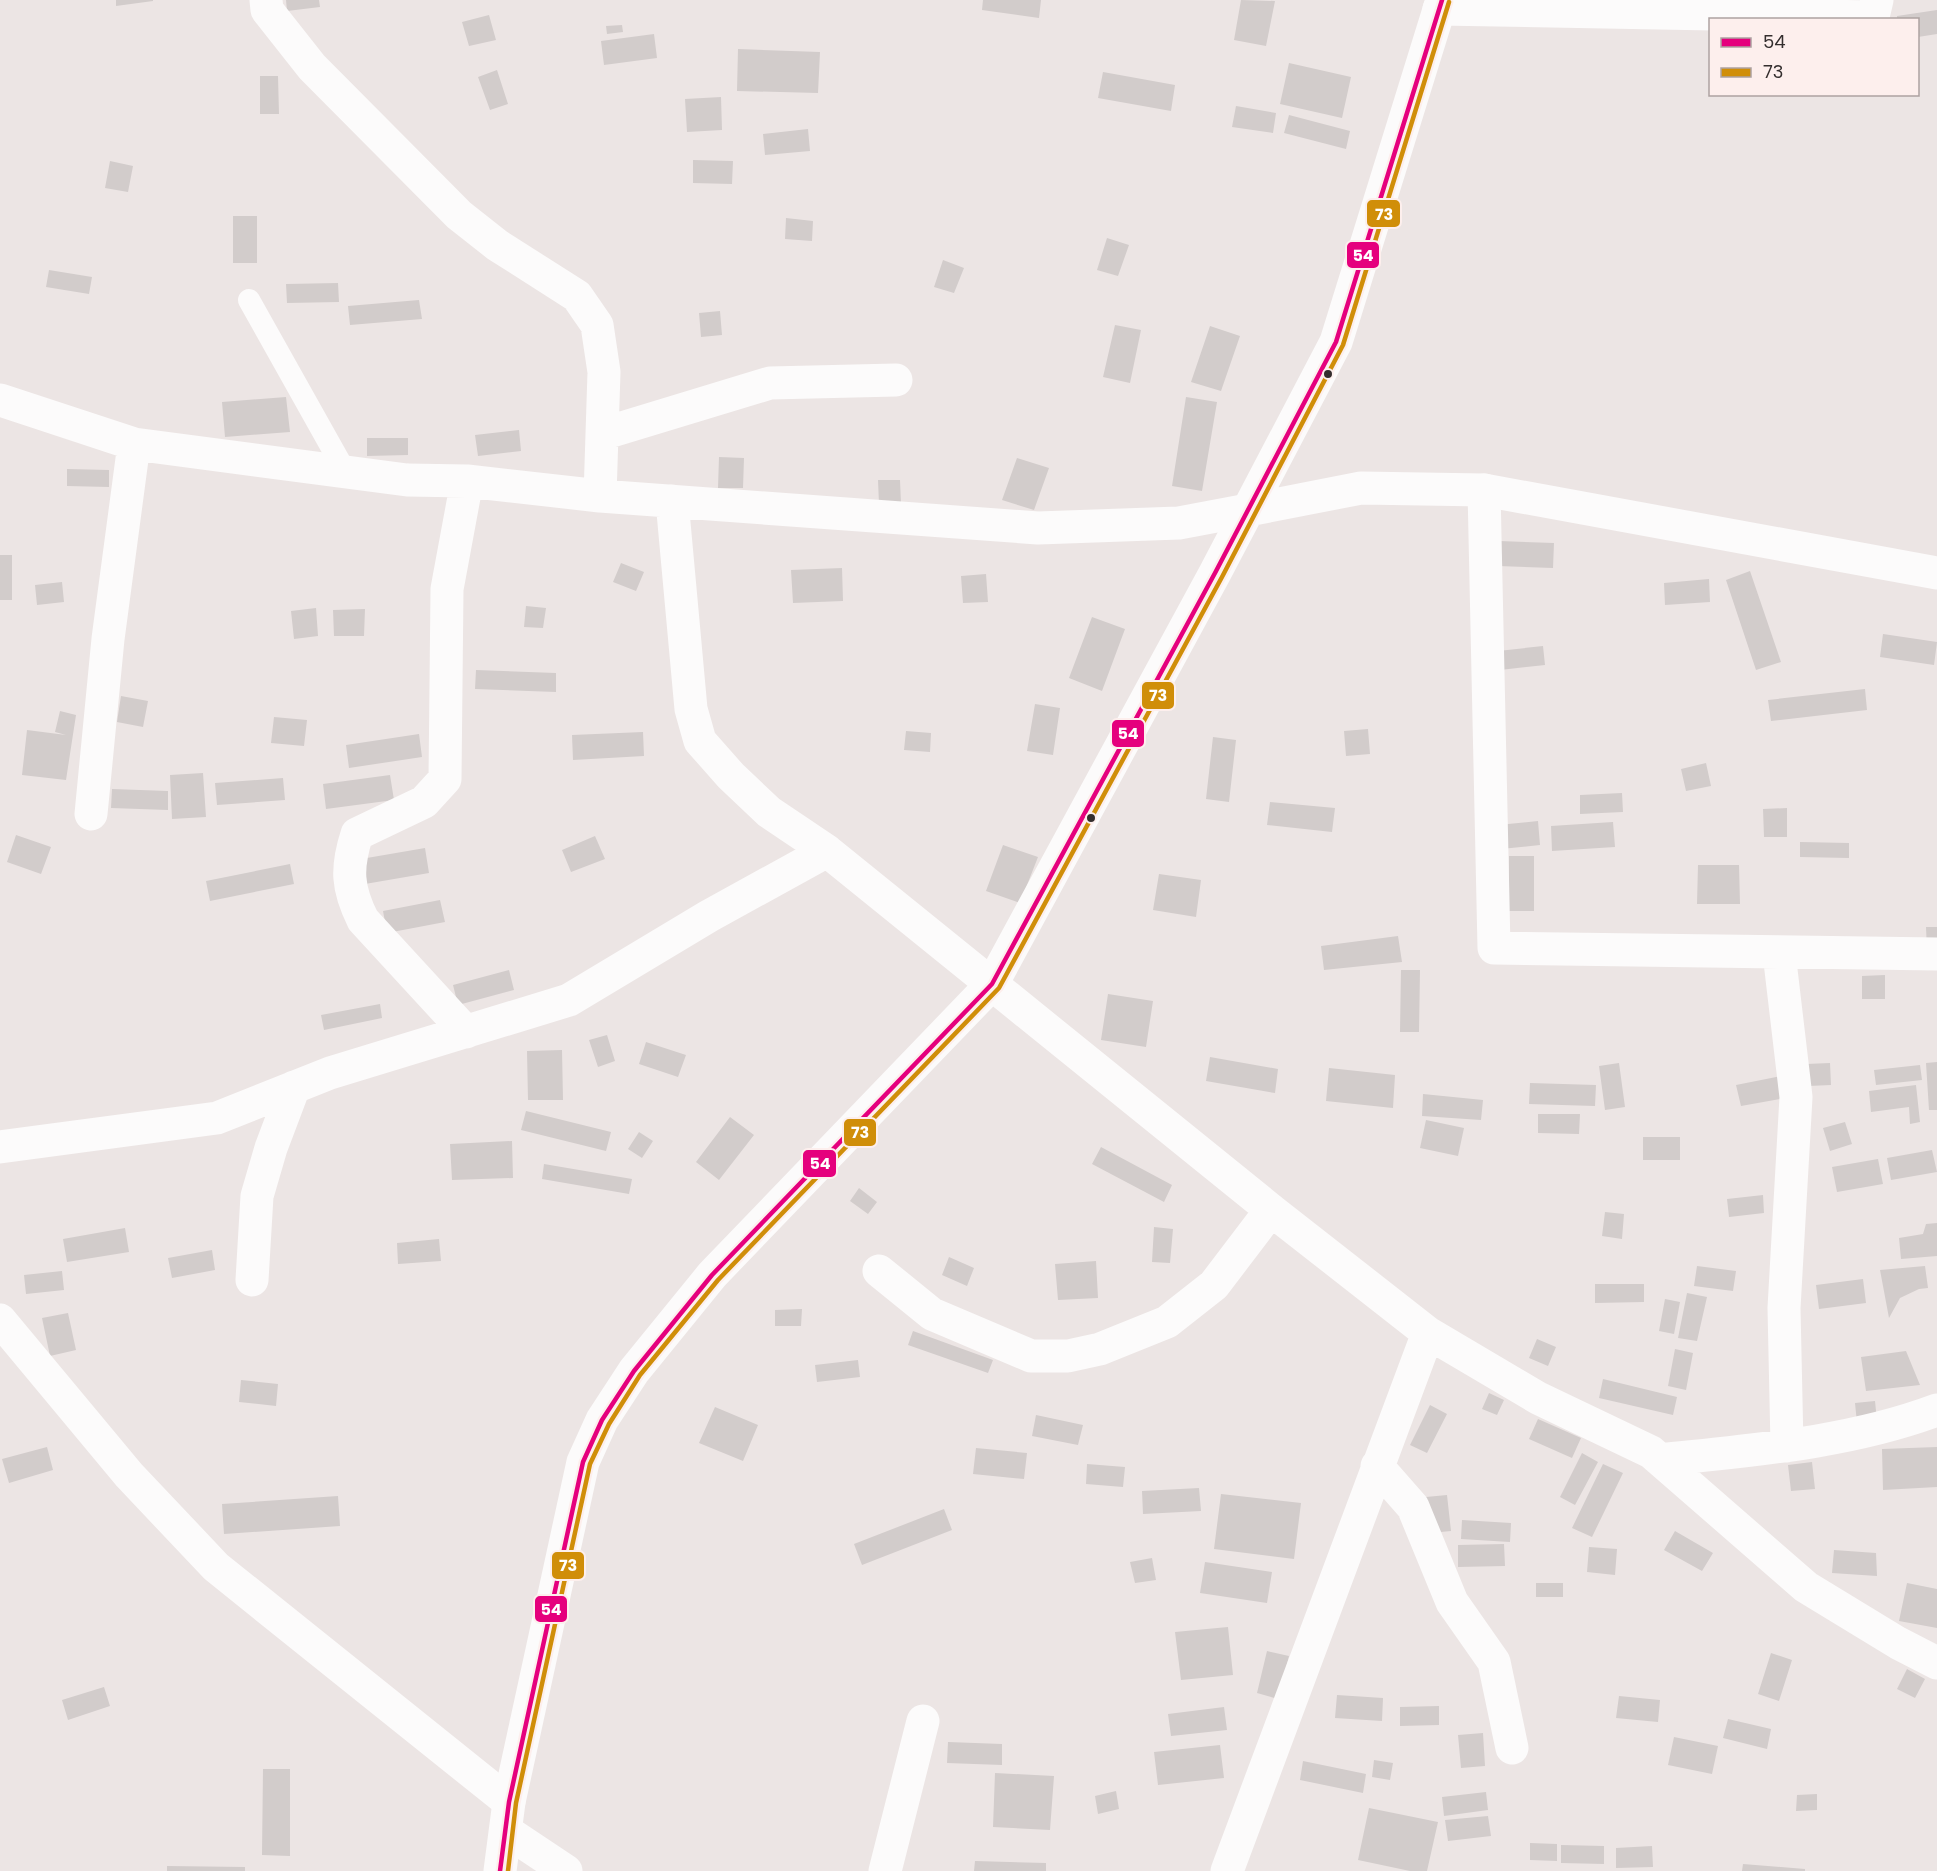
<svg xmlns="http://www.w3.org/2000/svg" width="1937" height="1871" viewBox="0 0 1937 1871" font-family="Poppins,sans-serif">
<rect width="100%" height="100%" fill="#ece5e4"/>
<!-- building -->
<path fill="#d2cccb" d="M116,0H153V1L116,6Z
M286,0H319L320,7L287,11Z
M983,0H1041L1039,18L982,10Z
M1241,0L1275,1L1266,46L1234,40Z
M1937,10V34L1918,37V20H1897V16Z
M489,15L496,40L469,46L462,22Z
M622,25L623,32L607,34L606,26Z
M654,34L657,58L604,65L601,41Z
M738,49L820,52L818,93L737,91Z
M1289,63L1351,77L1342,118L1280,104Z
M497,70L508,104L490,110L478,77Z
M1103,72L1175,85L1171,111L1098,98Z
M260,76H278L279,114H260Z
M721,97L722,130L687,132L685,99Z
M1236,106L1276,113L1273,133L1232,127Z
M1289,115L1350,131L1346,149L1284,133Z
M808,129L810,151L765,155L763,134Z
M693,160L733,161L732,184L693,183Z
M110,161L133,166L128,192L105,188Z
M233,216H257V263H233Z
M786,218L813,221L812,241L785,239Z
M1107,238L1129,245L1118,276L1097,270Z
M943,260L964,268L954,293L934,287Z
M49,270L92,277L89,294L46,287Z
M338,283L339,302L287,303L286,284Z
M419,300L422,319L350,325L348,306Z
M720,311L722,335L701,337L699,313Z
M1115,325L1141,330L1130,383L1103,377Z
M1210,326L1240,336L1221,391L1191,382Z
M286,397L290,432L225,437L222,402Z
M1186,397L1217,402L1202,491L1172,486Z
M519,430L521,451L478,456L475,435Z
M367,438H408V455L367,456Z
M719,457L744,458L743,488H718Z
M1017,458L1049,468L1034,510L1002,500Z
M67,469L109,470V487L67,486Z
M878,480H900L901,504H879Z
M1499,541L1554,543L1553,568L1498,566Z
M0,555H12V600H0Z
M621,563L644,572L636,591L613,582Z
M842,568L843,601L793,603L791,570Z
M1750,571L1781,662L1756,670L1726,580Z
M986,574L988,602L963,603L961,576Z
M1709,579L1710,602L1665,605L1664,583Z
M62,582L64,602L37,605L35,585Z
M526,606L546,608L543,628L524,627Z
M316,608L318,636L294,639L291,611Z
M365,609L364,636H334L333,610Z
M1092,617L1125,629L1102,691L1069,678Z
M1883,634L1937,642L1934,665L1880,657Z
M1543,646L1545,665L1500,670L1498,651Z
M476,670L556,673V692L475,689Z
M1865,689L1867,710L1771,721L1768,700Z
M121,696L148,701L143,727L117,722Z
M1035,704L1060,708L1053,755L1027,751Z
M60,711L76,715L66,780L22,775L27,730L66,735L55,732Z
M274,717L307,720L304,746L271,743Z
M1368,729L1370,754L1346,756L1344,731Z
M906,731L931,733L930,752L904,750Z
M643,732L644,756L573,760L572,735Z
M419,734L422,757L349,768L346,745Z
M1213,737L1236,740L1229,802L1206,799Z
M1706,763L1711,786L1686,791L1681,769Z
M203,773L206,817L172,819L170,775Z
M390,775L394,800L326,809L323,784Z
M283,778L285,800L217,805L215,783Z
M112,789L168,791V810L111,808Z
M1622,793L1623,812L1580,814V795Z
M1270,802L1335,808L1332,832L1267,825Z
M1787,808V837H1764L1763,809Z
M1538,821L1540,845L1501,849L1498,825Z
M1613,822L1615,847L1552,851L1551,826Z
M16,835L51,847L41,874L7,862Z
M595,836L605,859L571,872L562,850Z
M1800,842L1849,843V858L1800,857Z
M1003,845L1038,857L1020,903L986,891Z
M425,848L429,873L365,884L361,859Z
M1509,856H1534V911H1509Z
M290,864L294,884L210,901L206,881Z
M1698,865H1739L1740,904H1697Z
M1159,874L1201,880L1196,917L1153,910Z
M440,900L445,922L387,933L383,911Z
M1926,927H1937V950H1927Z
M1398,936L1402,962L1324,970L1321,946Z
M509,970L514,990L458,1005L453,985Z
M1401,970H1420L1419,1032H1400Z
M1885,975V999H1862V976Z
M1108,994L1153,1001L1146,1047L1101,1040Z
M380,1004L382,1018L324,1030L321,1015Z
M607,1035L615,1061L598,1067L589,1040Z
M646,1042L686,1055L678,1077L639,1064Z
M562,1050L563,1100H528L527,1051Z
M1210,1057L1278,1069L1275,1093L1206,1081Z
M1937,1062V1110H1929L1926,1063Z
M1619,1063L1625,1107L1605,1110L1599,1066Z
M1830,1063L1831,1085L1808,1086L1806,1064Z
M1920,1065L1922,1080L1876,1085L1874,1070Z
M1329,1068L1395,1075L1393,1108L1326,1101Z
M1781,1076L1786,1098L1741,1106L1736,1085Z
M1530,1083L1596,1085L1595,1106L1529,1104Z
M1916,1085L1920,1122L1910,1124L1909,1107L1871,1112L1869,1091Z
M1423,1094L1483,1100L1481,1120L1422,1116Z
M526,1111L611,1132L606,1151L521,1130Z
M1538,1114H1580L1579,1134L1538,1133Z
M730,1117L754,1135L719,1180L696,1162Z
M1426,1120L1464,1128L1458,1156L1420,1148Z
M1845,1122L1852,1144L1830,1151L1823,1128Z
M639,1132L653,1141L642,1158L628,1149Z
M1643,1137H1680V1160H1643Z
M512,1141L513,1178L452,1180L450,1144Z
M1101,1147L1172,1185L1164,1202L1092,1164Z
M1932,1150L1937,1172L1891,1180L1887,1158Z
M1878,1159L1883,1184L1837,1192L1832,1167Z
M544,1164L632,1179L629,1194L542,1179Z
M859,1188L877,1202L868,1214L850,1201Z
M1763,1195L1764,1213L1729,1217L1727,1199Z
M1605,1212L1624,1214L1622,1239L1602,1236Z
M1937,1223V1256L1901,1259L1899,1238L1923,1234L1926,1224Z
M1154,1227L1173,1229L1170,1263L1152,1262Z
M125,1228L129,1252L67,1262L63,1239Z
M439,1239L441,1261L398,1264L397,1243Z
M212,1250L215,1270L172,1278L168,1258Z
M949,1257L974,1268L967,1286L942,1275Z
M1096,1261L1098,1298L1058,1300L1055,1264Z
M1697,1266L1736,1271L1733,1291L1694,1286Z
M1925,1266L1928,1288L1919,1289L1900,1298L1889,1318L1880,1270Z
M62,1271L64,1290L26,1294L24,1275Z
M1863,1279L1866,1303L1819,1309L1816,1285Z
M1595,1284H1644V1302L1595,1303Z
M1687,1293L1707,1297L1697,1341L1678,1338Z
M1665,1299L1680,1302L1674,1334L1659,1331Z
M802,1309L801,1326H775V1310Z
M68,1313L76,1350L50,1356L42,1318Z
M913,1331L993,1360L988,1373L908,1345Z
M1537,1339L1556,1347L1548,1366L1529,1358Z
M1675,1349L1693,1353L1686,1390L1668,1386Z
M1906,1351L1920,1385L1866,1391L1861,1357Z
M858,1360L860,1377L817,1382L815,1365Z
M1603,1379L1677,1397L1673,1415L1599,1398Z
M241,1380L278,1384L276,1406L239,1402Z
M1489,1393L1504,1400L1497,1415L1482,1409Z
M1875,1401L1877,1421L1857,1423L1855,1403Z
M1430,1405L1447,1414L1427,1453L1410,1445Z
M715,1407L758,1425L743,1461L699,1443Z
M1036,1415L1083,1425L1078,1445L1032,1436Z
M1538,1419L1581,1438L1572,1458L1529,1439Z
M47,1447L53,1470L9,1483L2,1459Z
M1937,1447V1487L1883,1490L1882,1449Z
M976,1448L1027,1453L1024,1479L973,1474Z
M1582,1453L1598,1462L1575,1505L1560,1497Z
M1812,1462L1815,1489L1791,1491L1788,1465Z
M1087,1464L1125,1467L1123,1487L1086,1484Z
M1603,1464L1623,1473L1592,1537L1572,1528Z
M1199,1488L1201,1511L1143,1514L1142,1491Z
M1221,1494L1301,1503L1294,1559L1214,1549Z
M1447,1495L1451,1531L1430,1533L1426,1497Z
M338,1496L340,1526L224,1534L222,1504Z
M944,1509L952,1530L862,1565L854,1544Z
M1462,1520L1511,1523L1510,1542L1461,1539Z
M1675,1531L1713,1553L1702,1571L1664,1550Z
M1504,1544L1505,1566L1458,1567V1545Z
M1589,1547L1617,1549L1615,1575L1587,1572Z
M1834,1550L1876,1553L1877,1576L1832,1573Z
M1152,1558L1156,1580L1135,1583L1130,1562Z
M1205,1562L1272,1572L1267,1603L1200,1593Z
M1536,1583H1563V1597H1536Z
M1907,1583L1937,1589V1628L1899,1621Z
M1228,1627L1233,1675L1181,1680L1175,1632Z
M1267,1651L1289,1656L1278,1699L1257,1693Z
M1771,1653L1792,1660L1779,1701L1758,1694Z
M1907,1669L1925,1679L1915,1698L1897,1689Z
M104,1687L110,1706L68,1720L62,1700Z
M1337,1695L1383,1698L1382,1721L1335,1718Z
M1619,1696L1660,1700L1658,1722L1616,1718Z
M1439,1706V1725L1400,1726V1707Z
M1224,1707L1227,1730L1171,1736L1168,1714Z
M1728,1719L1771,1729L1767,1749L1723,1738Z
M1483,1733L1485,1766L1461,1768L1458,1735Z
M1674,1737L1718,1746L1712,1774L1668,1765Z
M948,1742L1002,1744V1765L947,1763Z
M1220,1745L1224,1778L1158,1785L1154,1752Z
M1374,1760L1393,1763L1390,1780L1372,1777Z
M1303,1761L1366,1774L1363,1793L1300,1780Z
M263,1769H290V1856L262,1855Z
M995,1773L1054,1776L1050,1830L993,1827Z
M1116,1791L1119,1809L1098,1814L1095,1796Z
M1486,1792L1488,1810L1444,1816L1442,1797Z
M1817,1794V1810L1796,1811L1797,1795Z
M1369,1808L1438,1822L1427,1871H1410L1358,1860Z
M1488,1816L1491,1836L1448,1841L1445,1820Z
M1530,1843L1557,1844V1861L1530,1860Z
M1561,1845L1604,1846V1864L1561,1863Z
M1652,1846L1653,1867L1616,1868V1848Z
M975,1861L1046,1863V1871H974Z
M1743,1864L1805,1869V1871H1742Z
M167,1866L245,1867V1871H167Z"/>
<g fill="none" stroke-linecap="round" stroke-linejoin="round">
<!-- lane -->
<path stroke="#fcfbfb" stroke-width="22" d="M249,300L346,473"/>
<!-- street -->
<path stroke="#fcfbfb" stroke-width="33" d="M266,0L267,10L312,67L459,215L497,245L577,296L597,325L604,372L600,496
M1439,9L1873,17L1877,0
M0,400L134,444L407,480L467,481L600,496L1038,528L1179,523L1248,510
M602,434L770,383L896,380
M1484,490L1494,948L1937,954
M672,501L691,709L700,741L731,776L769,812L827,851L1271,1210L1428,1333L1538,1398L1651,1452L1806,1587L1898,1643L1937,1663
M91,814L108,639L134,444
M1779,953L1796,1097L1784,1308L1787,1446
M466,1032L363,920C347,888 346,868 357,834L424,802L445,779L447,589L467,481
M0,1147L217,1118L330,1073L569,1000L709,916L827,851
M879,1271L932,1314L1031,1356H1068L1100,1349L1167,1322L1214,1285L1271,1210
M252,1280L257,1196L271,1148L294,1087
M0,1320L129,1475L216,1567L509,1802
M1660,1460C1753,1450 1849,1443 1937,1410
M1377,1466L1413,1507L1452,1602L1494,1662L1512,1748
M506,1831L566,1871
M885,1871L923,1721
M1227,1871L1428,1333"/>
<!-- secondary -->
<path stroke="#fcfbfb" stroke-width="33" d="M1248,510L1361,488L1484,490L1937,573
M500,1871L509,1802L583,1462L602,1420L634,1371L712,1275L992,984L1215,573L1336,342L1442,0"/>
<!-- bus-1 casing -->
<g stroke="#fdefed" stroke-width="9">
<path id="bus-1" d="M500,1871L509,1802L583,1462L602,1420L634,1371L712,1275L992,984L1215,573L1336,342L1442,0"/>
</g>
<!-- bus-2 casing -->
<g stroke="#fdefed" stroke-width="9">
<path id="bus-2" d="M508,1871L516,1803L590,1464L609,1424L640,1375L718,1280L999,988L1222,577L1343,345L1449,2"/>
</g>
<!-- bus-1 -->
<use href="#bus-1" stroke="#e5007d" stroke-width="4.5"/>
<!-- bus-2 -->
<use href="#bus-2" stroke="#d08e09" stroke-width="4.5"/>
</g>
<!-- markers -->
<g fill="#342e2e" stroke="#fdefed" stroke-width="2">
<circle cx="1328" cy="374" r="5"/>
<circle cx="1091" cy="818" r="5"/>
</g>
<g stroke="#fdefed" stroke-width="2">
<rect x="1366" y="199" width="35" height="29" rx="6" fill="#d08e09"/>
<rect x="1346" y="241" width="34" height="28" rx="6" fill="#e5007d"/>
<rect x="1141" y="681" width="34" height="29" rx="6" fill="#d08e09"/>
<rect x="1111" y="719" width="34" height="29" rx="6" fill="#e5007d"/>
<rect x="843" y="1118" width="34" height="29" rx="6" fill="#d08e09"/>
<rect x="802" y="1149" width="35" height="29" rx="6" fill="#e5007d"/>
<rect x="551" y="1551" width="34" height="29" rx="6" fill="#d08e09"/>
<rect x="534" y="1595" width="34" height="28" rx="6" fill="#e5007d"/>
</g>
<g font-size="16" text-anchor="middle" font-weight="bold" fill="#fff">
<text x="1384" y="220">73</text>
<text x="1363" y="261">54</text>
<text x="1158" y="701">73</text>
<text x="1128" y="739">54</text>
<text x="860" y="1138">73</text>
<text x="820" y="1169">54</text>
<text x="568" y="1571">73</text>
<text x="551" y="1615">54</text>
</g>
<!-- legend -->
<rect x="1709" y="18" width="210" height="78" fill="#fdefed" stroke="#ada2a1" stroke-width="1.5"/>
<rect x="1721" y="38" width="30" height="9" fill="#e5007d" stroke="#ada2a1" stroke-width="1.5"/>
<text x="1763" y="48" font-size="18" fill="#342e2e">54</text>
<rect x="1721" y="68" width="30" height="9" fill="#d08e09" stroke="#ada2a1" stroke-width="1.5"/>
<text x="1763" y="78" font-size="18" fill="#342e2e">73</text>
</svg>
